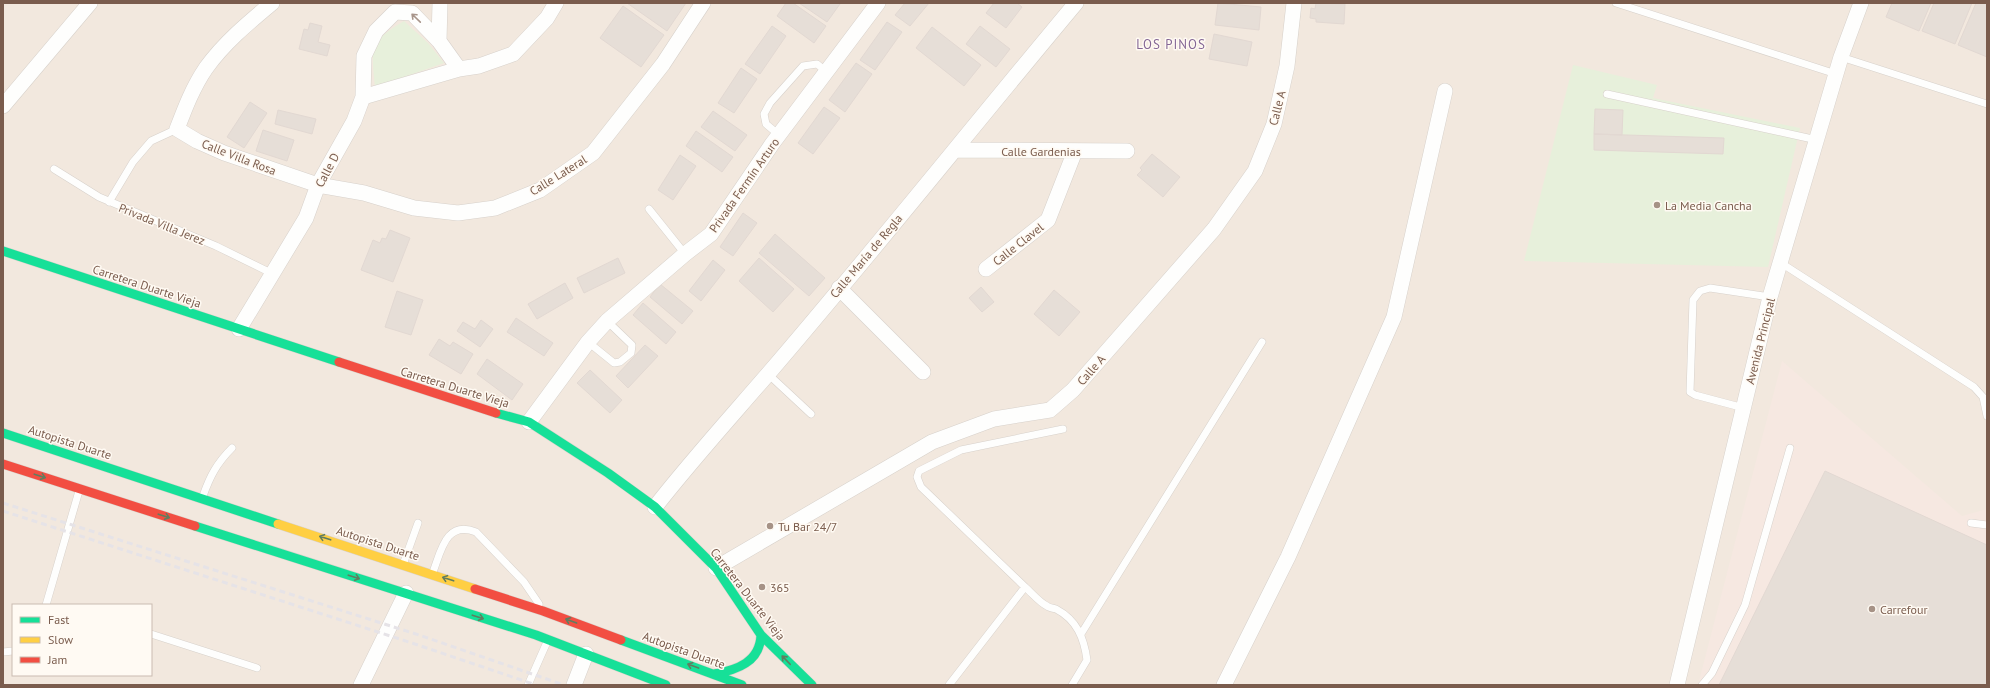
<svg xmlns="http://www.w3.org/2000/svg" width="1990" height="688" viewBox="0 0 1990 688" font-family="'PT Sans',sans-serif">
<rect width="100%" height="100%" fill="#f9f5f0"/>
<!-- residential -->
<path fill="#f2e8de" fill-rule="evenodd" d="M3,3H1987V685H3ZM13,605H151V675H13Z"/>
<!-- commercial -->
<path fill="#f6e8e1" d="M1782,361L1962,516L1987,509V685H1698Z"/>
<!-- green -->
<path fill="#e7f0db" d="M404,21L428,43L444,63L375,87C371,48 369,42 404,21Z
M1573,65L1657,85L1653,98L1800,128L1768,267L1524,261Z"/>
<!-- building -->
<path fill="#e6ded7" stroke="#e2d8d2" d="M627,3H686L667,31Z
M786,3H793L826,26L814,43L777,16Z
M799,3H838L840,4L827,22Z
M905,3H929L910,26L895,15Z
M994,3H1017L1022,7L1006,28L986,13Z
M1218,3L1261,7L1259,30L1215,25Z
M1316,3L1345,4L1344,24L1316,22V19L1310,18L1311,8L1315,9Z
M1892,3H1931L1919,31L1886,17Z
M1934,3H1972L1955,44L1922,31Z
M1976,3H1987V57L1958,45Z
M623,6L664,35L641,67L600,38Z
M887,22L902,32L875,70L860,60Z
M310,23L322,26L318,42L330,45L327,56L299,49L304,29L308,30Z
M772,26L786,36L760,74L745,64Z
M980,26L1010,49L996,67L966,44Z
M932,27L981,65L964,86L916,48Z
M1214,34L1252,42L1247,66L1209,59Z
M856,63L872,74L845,112L829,100Z
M741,68L757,79L734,113L718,103Z
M250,102L267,113L244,148L227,137Z
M824,107L840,118L813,154L798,143Z
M1595,109L1623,110L1622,135L1594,134Z
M278,110L316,119L312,134L275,124Z
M713,111L747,135L735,151L701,127Z
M263,130L294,140L287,161L256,151Z
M696,131L733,157L722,172L686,146Z
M1594,134L1724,138L1723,154L1594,150Z
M1152,154L1180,177L1163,197L1137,175L1142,170L1140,168Z
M680,155L696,166L673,200L658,190Z
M743,213L757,223L733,256L720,247Z
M390,230L410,238L393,282L361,270L373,240L380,243L382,238L386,239Z
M775,234L825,278L809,296L759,253Z
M618,258L625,273L584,293L577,278Z
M759,258L794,289L773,312L739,281Z
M713,260L725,270L701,301L689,291Z
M565,283L573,298L537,319L528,304Z
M660,284L693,311L682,324L650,297Z
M981,287L994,302L982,312L969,298Z
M1054,290L1080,312L1059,336L1034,314Z
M397,291L423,300L411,335L385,327Z
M643,303L676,332L666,344L633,315Z
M516,318L553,343L544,356L507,332Z
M481,320L493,329L480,347L457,331L463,322L475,329Z
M439,339L450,346L453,342L473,354L461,374L429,355Z
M645,345L658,356L628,388L616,376Z
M487,359L523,384L512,400L477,374Z
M590,370L622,400L610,413L577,383Z
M1825,471L1987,545V685H1719Z"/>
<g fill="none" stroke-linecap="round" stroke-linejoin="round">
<!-- lane casing -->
<g stroke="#d7d1cb" stroke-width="8">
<path id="lane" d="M1616,3L1836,74
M1841,57L1987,104
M1607,94L1817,140
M779,135L766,124L764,114L770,103L803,66L817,64L827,72
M54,169L99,197L216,246L273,274
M109,202L133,162L151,141L177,129
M649,209L685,254
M1781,263L1974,387L1983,397L1987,416
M588,342L614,363L620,362L631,353L632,345L607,321
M768,374L811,414
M1744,408L1695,395L1690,392L1693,300L1700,291L1710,288L1770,297
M203,496C210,476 217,463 232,448
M1971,523L1987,525
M404,562L418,523
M433,572C441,551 446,520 476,532L524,582L539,604
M1025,587L921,487L917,477L919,471L961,450L1063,429
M46,605L79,491
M151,634L257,668
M1081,634L1262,342
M3,652L13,651
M528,685L547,642
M949,685L1025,587C1032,593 1039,602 1047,606C1049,608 1053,608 1056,609C1077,620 1084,638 1087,660L1072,685
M1702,685L1712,673L1745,605L1790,448"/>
</g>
<!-- street casing -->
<g stroke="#d7d1cb" stroke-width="16">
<path id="street" d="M272,3C248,23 224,43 206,68C193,87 185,108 177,129L197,141L224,153L318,185L364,193L414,208L458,213L495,208L540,190L593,153L663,64L703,3
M439,41L440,3
M363,97L364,56L376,31L395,12L412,13L439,41L459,69
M3,106L90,3
M955,150L1127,151
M986,269L1048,220L1075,151
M839,288L923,372
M239,329L306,218L318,185L354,121L363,97L459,69L479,66L513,54L547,18L556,3
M529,422L588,342L607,321L685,254L711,234L772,144L878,3
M655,507C691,461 730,418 768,374C873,252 973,126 1076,3
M716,568L932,442L994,419L1050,410L1073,390L1214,229L1255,171L1274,124L1287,66L1294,3
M361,685L406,593
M574,685L586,654
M1224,685L1288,557L1394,317L1445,91
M1677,685L1770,297L1841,57L1861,3"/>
</g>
<!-- fast casing -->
<g stroke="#d9d2cb" stroke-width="10">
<path id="fast" d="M3,251L339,362
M496,413L529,422L608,473L655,507L716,568L761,635L812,685
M3,433L278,524
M195,526L536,635L666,685
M621,640L742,685
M714,674C737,670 760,662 761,635"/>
</g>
<!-- slow casing -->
<g stroke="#d9d2cb" stroke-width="10">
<path id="slow" d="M278,524L475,589"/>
</g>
<!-- jam casing -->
<g stroke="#d9d2cb" stroke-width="10">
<path id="jam" d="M339,362L496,413
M3,464L195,526
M475,589L543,611L621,640"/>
</g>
<!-- lane -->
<use href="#lane" stroke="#fefefd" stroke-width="7"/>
<!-- street -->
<use href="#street" stroke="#fefefd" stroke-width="15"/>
<!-- fast -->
<use href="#fast" stroke="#16e098" stroke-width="9"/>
<!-- slow -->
<use href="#slow" stroke="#ffcf43" stroke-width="9"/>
<!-- jam -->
<use href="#jam" stroke="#f24e42" stroke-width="9"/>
<!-- rail -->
<path stroke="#e6e3e7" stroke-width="3" stroke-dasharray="6 4" stroke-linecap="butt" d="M3,503L419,635L564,685
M3,511L412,643L536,685"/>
</g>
<!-- one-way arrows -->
<defs><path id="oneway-shaft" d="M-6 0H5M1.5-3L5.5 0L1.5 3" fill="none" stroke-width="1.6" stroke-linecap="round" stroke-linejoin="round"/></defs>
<use stroke="#a8958b" href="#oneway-shaft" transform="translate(416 18) rotate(-136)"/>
<g stroke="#617d60">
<use href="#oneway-shaft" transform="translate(40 476) rotate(18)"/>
<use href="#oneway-shaft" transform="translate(164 516) rotate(18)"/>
<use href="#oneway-shaft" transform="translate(325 538) rotate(-162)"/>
<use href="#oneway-shaft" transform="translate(354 577) rotate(18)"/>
<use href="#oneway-shaft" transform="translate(448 579) rotate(-162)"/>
<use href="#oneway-shaft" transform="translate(478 617) rotate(18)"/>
<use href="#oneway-shaft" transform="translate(571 621) rotate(-160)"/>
<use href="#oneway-shaft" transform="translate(786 660) rotate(-134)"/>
<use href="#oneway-shaft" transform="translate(693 666) rotate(-160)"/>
</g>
<!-- markers -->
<g fill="#a69286" stroke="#fffaf3" stroke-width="1.5">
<circle cx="1657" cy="205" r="4"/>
<circle cx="770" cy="526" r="4"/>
<circle cx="762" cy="587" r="4"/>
<circle cx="1872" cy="609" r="4"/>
</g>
<g text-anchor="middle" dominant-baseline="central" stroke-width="3" stroke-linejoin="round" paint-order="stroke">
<!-- street labels -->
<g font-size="12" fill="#7a5c4d" stroke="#fffaf3">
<text transform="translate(1277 108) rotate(-76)">Calle A</text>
<text x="1041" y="151">Calle Gardenias</text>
<text transform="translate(239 157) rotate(21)">Calle Villa Rosa</text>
<text transform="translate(327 170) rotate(-62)">Calle D</text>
<text transform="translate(558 175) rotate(-32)">Calle Lateral</text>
<text transform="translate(744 185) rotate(-55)">Privada Fermín Arturo</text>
<text transform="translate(162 224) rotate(22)">Privada Villa Jerez</text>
<text transform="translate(1018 244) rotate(-38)">Calle Clavel</text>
<text transform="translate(866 256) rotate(-50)">Calle María de Regla</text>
<text transform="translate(147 286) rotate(18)">Carretera Duarte Vieja</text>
<text transform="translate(1760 341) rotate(-76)">Avenida Principal</text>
<text transform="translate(1091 370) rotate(-49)">Calle A</text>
<text transform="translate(455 387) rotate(17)">Carretera Duarte Vieja</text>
<text transform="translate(70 442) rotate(18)">Autopista Duarte</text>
<text transform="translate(378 543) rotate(18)">Autopista Duarte</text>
<text transform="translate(748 594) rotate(52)">Carretera Duarte Vieja</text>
<text transform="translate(684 650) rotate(20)">Autopista Duarte</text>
</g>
<!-- poi labels -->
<g font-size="12" fill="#7a5c4d" stroke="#fffaf3" text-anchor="start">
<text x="1665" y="205">La Media Cancha</text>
<text x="778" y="526">Tu Bar 24/7</text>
<text x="770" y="587">365</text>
<text x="1880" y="609">Carrefour</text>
</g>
<!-- neighbourhood labels -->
<g font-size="13" letter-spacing="1" fill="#846695" stroke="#fffaf3">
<text x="1171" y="44">LOS PINOS</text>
</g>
</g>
<!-- border -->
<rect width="1990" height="688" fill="none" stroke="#7a5c4d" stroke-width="8"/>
<!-- legend -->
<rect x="12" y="604" width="140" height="72" fill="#fffaf3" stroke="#cabbb1"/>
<rect x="20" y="617" width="20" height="6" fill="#16e098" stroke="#cabbb1"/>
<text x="48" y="624" font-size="12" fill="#7a5c4d">Fast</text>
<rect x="20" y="637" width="20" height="6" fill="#ffcf43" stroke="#cabbb1"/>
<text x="48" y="644" font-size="12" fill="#7a5c4d">Slow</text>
<rect x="20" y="657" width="20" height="6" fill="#f24e42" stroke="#cabbb1"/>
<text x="48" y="664" font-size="12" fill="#7a5c4d">Jam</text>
</svg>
